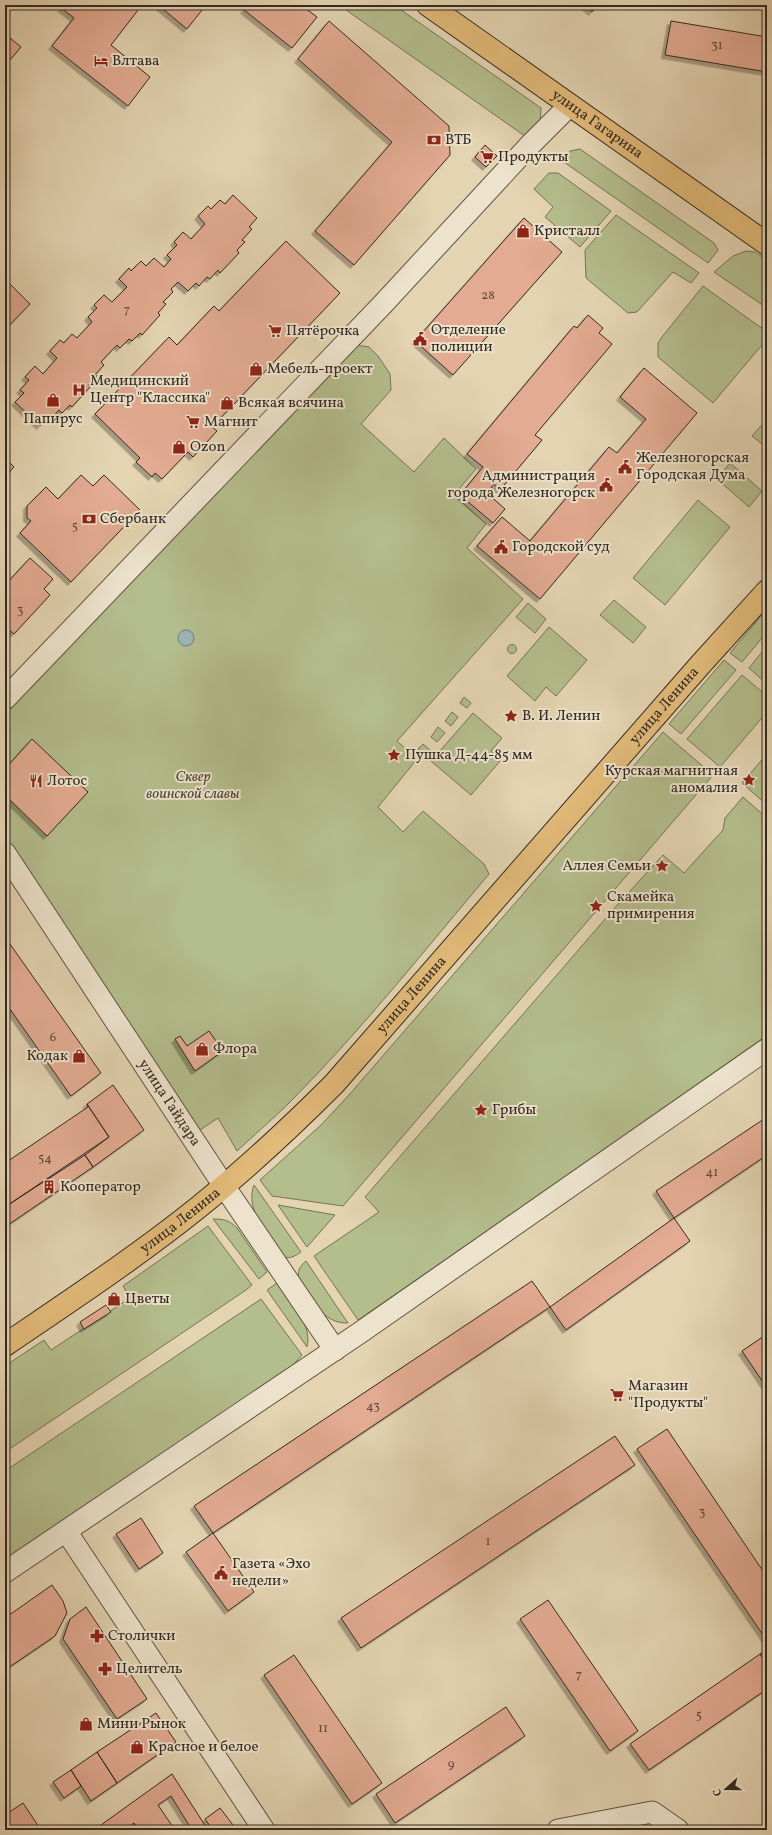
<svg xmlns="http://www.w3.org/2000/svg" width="772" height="1835" viewBox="0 0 772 1835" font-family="Vollkorn,serif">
<defs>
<filter id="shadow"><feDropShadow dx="-3.5" dy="3.5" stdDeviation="0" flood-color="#0004"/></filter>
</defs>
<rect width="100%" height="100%" fill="#e4d4b2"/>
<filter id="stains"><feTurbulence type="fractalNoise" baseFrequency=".005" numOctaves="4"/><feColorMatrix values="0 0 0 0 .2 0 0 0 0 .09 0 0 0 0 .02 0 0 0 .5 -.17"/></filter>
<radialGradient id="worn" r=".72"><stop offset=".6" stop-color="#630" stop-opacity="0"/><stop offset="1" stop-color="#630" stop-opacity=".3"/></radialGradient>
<!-- green -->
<path fill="#b4bd8c" stroke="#747456" d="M339,5H394L541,108L540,122L529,139Z
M580,149L714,243L718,250L708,263L561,160L570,151Z
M549,173H558L611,211L580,247L545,217L553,207L534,189Z
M616,215L699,273L691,283L673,272L637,312L628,313L586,278L585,250Z
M746,251L755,252L767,260V308L714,272L733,256Z
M703,286L767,332V339L713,403L658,357V343L662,337Z
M356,345L369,347L378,356L390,374L391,390L361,424L414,472L444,438L476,469L454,495L486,524L467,548L523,599L397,741L417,759L378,807L403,832L423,811L484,864L489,874C424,951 359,1033 289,1103C272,1120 254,1135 237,1151L218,1118L197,1132L5,844V711Z
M767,419V448L752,436Z
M730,463L762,491L749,507L717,479Z
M698,500L730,527L665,605L633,578Z
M614,600L646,627L633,643L600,615Z
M528,603L546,619L535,633L516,617Z
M767,609V632L742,662L730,653Z
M549,627L587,660L556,696L546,687L535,701L507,676Z
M507.5 649a4.5 4.5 0 1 1 9 0a4.5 4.5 0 1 1-9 0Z
M767,646V684L749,668Z
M724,660L736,670L681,734L669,724Z
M742,675L767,696V712L720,767L687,739Z
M464,697L471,703L467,708L460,703Z
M452,712L458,717L451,726L445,721Z
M473,713L502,738L491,751L501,760L471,795L431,761Z
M438,727L445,733L437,742L431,737Z
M663,732L713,775L343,1206L272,1196L260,1180L321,1125L349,1095Z
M423,744L430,750L425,756L418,749Z
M767,754V805L742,783Z
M743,797L767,818V1037L358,1320L314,1256L379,1212L365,1197L619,903L663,855L684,873L723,830L725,818Z
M254,1185L301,1252C295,1256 291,1259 283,1257C270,1236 244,1211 254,1185Z
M278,1205L335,1215L307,1247Z
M213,1219C224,1219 229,1220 237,1228L267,1272L259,1279Z
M208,1226L252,1285L246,1290L5,1452V1366L44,1340L51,1350L130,1298L123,1286Z
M306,1261L348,1323C322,1324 312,1298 299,1279C297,1271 300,1266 306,1261Z
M277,1283C289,1301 313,1324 307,1347L267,1290Z
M261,1299L302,1355L292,1366L5,1561V1471Z"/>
<!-- water -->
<path fill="#9ab5b7" stroke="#717d7b" d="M178 638a8 8 0 1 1 16 0a8 8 0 1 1-16 0Z"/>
<!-- building -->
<path fill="#e3ab92" stroke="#332a20" filter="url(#shadow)" d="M63,5H142L111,45L150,77L128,106L52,46L74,18L61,8Z
M158,5H206L187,29Z
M248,5H301L317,17L292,48L244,10Z
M584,5H598L592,12Z
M329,21L449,126L450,155L354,265L315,231L392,142L298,59Z
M671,21L767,37V72L665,55Z
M5,34L21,47L5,66Z
M485,145L497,156L486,167L475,157Z
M233,195L257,218L249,227L252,229L242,240L245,242L237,250L239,253L220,273L218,270L210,279L207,277L199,286L196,283L188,291L178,282L171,289L173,292L163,302L166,304L158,313L160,315L142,335L140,333L132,341L129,339L120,348L117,345L101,362L104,365L95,375L97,376L88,385L90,387L72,407L70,405L62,413L59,410L51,419L48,417L40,426L15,402L24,393L20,390L29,380L25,377L35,366L43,374L57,358L50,351L60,340L64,343L72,334L77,338L92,322L88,317L97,308L94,305L104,295L112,302L127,287L119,279L129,268L131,271L141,261L146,266L154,258L164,267L171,259L167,255L177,245L174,242L183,232L191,239L205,224L198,216L208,206L211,209L220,200L225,204Z
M524,218L562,252L453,375L415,341Z
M286,241L340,293L212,427L217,431L193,457L188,452L162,479L155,473L152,477L136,462L140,458L95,414L169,337L177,345L214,306L219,311Z
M5,279L30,304L5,330Z
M588,315L603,328L599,333L612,344L535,435L542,440L500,490L494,484L487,493L505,509L493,523L460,495L483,467L467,454L574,326L577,328Z
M644,368L697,413L540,599L477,546L502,517L530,541L609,447L617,453L646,419L620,397Z
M5,458L14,467L5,477Z
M81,475L93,486L104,475L140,510L71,582L20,533L31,521L27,518V506L46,487L58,499Z
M30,558L53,579L44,589L50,595L14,634L7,628L5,630V585Z
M32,739L88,792L47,836L5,795V769Z
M5,937L101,1073L71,1096L5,1002Z
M209,1031L223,1051L195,1071L175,1039L180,1036L187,1046Z
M113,1085L144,1130L93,1167L85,1155L109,1137L87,1104Z
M87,1104L109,1137L5,1207V1163L88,1107Z
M767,1117V1155L674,1218L656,1191Z
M85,1155L93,1167L5,1227V1207Z
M674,1218L690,1241L566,1330L550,1307Z
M532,1281L550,1307L213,1533L194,1506Z
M106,1305L111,1312L84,1329L80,1322Z
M767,1334V1388L742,1351Z
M667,1429L767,1577V1641L637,1449Z
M615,1436L635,1465L361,1648L341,1618Z
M141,1518L163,1553L139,1569L116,1534Z
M213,1533L254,1592L228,1611L186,1552Z
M52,1585L63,1601L67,1613L55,1636L8,1668L5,1664V1618Z
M548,1600L638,1731L610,1751L520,1619Z
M86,1607L147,1699L117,1719L63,1639L70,1619Z
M767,1649V1664L760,1654Z
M760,1654L767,1664V1689L649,1770L630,1744Z
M294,1655L382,1783L352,1804L264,1675Z
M506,1707L525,1736L395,1823L376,1794Z
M156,1713L176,1742L117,1783L97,1752Z
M97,1752L117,1783L91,1801L71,1770Z
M71,1770L81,1786L64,1798L53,1782Z
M172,1774L208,1830H192L171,1796L158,1805L175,1830H139L134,1823L124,1830H94Z
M23,1803L41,1830H5V1815Z
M220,1808L233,1825L226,1830H213L205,1819Z"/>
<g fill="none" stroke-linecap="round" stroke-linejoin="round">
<!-- minor casing -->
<g stroke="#5f5444" stroke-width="23">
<g id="minor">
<path d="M5,699L383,304L528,147L570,105"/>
<path id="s1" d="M5,853L224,1186L335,1350"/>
<path d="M66,1531L264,1830"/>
<path d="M5,1572L361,1332L767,1049"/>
<path d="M558,1830L652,1812L678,1830"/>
</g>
</g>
<!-- major casing -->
<g stroke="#332a20" stroke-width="24">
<g id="major">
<path id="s2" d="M428,5L767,244"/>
<path id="s3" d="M5,1345C71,1300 138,1256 200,1206C247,1168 291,1127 334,1084L700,665L767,591"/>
</g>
</g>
<!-- minor -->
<use href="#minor" stroke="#ede3cd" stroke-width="21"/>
<!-- major -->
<use href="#major" stroke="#e2ba79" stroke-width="22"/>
</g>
<!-- icons -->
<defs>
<g id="hotel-bare" transform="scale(1.08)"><path d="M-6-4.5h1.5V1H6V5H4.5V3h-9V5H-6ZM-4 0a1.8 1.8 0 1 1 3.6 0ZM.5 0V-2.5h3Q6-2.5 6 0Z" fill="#8f2418" stroke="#ede3cd" stroke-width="2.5" paint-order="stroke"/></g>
<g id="bank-bare" transform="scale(1.08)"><path d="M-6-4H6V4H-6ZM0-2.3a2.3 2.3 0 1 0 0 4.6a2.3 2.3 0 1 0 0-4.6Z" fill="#8f2418" stroke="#ede3cd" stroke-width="2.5" paint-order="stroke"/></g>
<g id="supermarket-bare" transform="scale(1.08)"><path d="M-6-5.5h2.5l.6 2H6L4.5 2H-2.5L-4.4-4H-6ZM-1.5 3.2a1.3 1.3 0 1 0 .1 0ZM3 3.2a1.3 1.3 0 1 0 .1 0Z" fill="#8f2418" stroke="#ede3cd" stroke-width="2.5" paint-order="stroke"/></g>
<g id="shop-bare" transform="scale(1.08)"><path d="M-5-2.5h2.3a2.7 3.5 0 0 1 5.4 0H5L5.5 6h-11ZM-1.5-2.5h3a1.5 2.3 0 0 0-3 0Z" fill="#8f2418" stroke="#ede3cd" stroke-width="2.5" paint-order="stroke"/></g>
<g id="civic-bare" transform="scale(1.08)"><path d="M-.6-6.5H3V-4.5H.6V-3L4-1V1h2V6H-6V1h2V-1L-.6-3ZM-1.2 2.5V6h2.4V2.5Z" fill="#8f2418" stroke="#ede3cd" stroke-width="2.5" paint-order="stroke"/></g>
<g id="hospital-bare" transform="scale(1.08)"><path d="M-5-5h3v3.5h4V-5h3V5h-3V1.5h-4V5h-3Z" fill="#8f2418" stroke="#ede3cd" stroke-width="2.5" paint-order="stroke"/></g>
<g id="sight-bare" transform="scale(1.08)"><path d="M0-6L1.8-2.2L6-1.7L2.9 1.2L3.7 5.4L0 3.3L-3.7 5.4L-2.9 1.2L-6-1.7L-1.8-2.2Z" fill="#8f2418" stroke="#ede3cd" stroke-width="2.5" paint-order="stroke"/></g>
<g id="restaurant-bare" transform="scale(1.08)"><path d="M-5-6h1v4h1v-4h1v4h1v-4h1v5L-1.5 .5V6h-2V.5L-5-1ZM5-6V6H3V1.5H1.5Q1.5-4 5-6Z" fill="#8f2418" stroke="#ede3cd" stroke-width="2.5" paint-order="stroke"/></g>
<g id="building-bare" transform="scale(1.08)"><path d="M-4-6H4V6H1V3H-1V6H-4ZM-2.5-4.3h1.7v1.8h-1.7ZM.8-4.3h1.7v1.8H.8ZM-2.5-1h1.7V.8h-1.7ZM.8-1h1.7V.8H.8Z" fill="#8f2418" stroke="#ede3cd" stroke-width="2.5" paint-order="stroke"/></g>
<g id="pharmacy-bare" transform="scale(1.08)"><path d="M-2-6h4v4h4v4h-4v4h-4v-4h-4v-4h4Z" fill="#8f2418" stroke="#ede3cd" stroke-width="2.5" paint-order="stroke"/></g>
</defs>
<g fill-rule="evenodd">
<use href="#hotel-bare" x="101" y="61"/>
<use href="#bank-bare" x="434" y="140"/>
<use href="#supermarket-bare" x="487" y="157"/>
<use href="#shop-bare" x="523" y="231"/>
<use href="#supermarket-bare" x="275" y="331"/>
<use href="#civic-bare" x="420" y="339"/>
<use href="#shop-bare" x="256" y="369"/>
<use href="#hospital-bare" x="79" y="390"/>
<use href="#shop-bare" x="53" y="400"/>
<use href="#shop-bare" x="227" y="403"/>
<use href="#supermarket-bare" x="193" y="422"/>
<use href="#shop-bare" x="179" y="447"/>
<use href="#civic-bare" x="625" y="467"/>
<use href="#civic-bare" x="606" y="485"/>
<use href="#bank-bare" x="89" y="519"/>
<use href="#civic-bare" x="501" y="547"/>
<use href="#sight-bare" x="511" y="716"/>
<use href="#sight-bare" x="394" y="755"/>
<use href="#sight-bare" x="749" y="780"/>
<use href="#restaurant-bare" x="36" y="781"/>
<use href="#sight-bare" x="662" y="866"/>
<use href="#sight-bare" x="596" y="906"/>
<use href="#shop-bare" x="202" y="1049"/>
<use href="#shop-bare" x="79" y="1056"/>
<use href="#sight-bare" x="481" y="1110"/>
<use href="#building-bare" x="49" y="1187"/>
<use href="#shop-bare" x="114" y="1299"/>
<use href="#supermarket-bare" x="617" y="1395"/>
<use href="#civic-bare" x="221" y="1573"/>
<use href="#pharmacy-bare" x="97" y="1636"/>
<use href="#pharmacy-bare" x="105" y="1669"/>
<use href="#shop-bare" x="86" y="1724"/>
<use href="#shop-bare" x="137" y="1747"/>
</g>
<g text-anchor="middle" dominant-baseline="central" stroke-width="4" stroke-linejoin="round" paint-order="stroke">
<!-- number labels -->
<g font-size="13" fill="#5f4a3c">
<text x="717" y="46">31</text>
<text x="488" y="296">28</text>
<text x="127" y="310">7</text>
<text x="75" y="527">5</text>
<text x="20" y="611">3</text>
<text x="53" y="1038">6</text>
<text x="45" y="1159">54</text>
<text x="712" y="1173">41</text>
<text x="373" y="1407">43</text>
<text x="702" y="1513">3</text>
<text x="488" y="1542">1</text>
<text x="579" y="1675">7</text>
<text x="699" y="1716">5</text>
<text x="323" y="1729">11</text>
<text x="451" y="1765">9</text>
</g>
<!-- poi labels -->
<g font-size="15" fill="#332a20" stroke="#ede3cd" text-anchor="start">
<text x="112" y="61">Влтава</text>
<text x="445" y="140">ВТБ</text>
<text x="498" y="157">Продукты</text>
<text x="534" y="231">Кристалл</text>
<text x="431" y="330">Отделение<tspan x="431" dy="17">полиции</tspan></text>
<text x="286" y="331">Пятёрочка</text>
<text x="267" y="369">Мебель-проект</text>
<text x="90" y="381">Медицинский<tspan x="90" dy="17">Центр "Классика"</tspan></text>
<text x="238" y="403">Всякая всячина</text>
<text x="53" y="419" text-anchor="middle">Папирус</text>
<text x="204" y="422">Магнит</text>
<text x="190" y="447">Ozon</text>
<text x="636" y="458">Железногорская<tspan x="636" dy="17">Городская Дума</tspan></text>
<text x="595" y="476" text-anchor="end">Администрация<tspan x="595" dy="17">города Железногорск</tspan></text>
<text x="100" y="519">Сбербанк</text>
<text x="512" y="547">Городской суд</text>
<text x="522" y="716">В. И. Ленин</text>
<text x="405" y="755">Пушка Д-44-85 мм</text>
<text x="738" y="771" text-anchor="end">Курская магнитная<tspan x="738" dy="17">аномалия</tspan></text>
<text x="47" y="781">Лотос</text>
<text x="651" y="866" text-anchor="end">Аллея Семьи</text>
<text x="607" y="897">Скамейка<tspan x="607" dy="17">примирения</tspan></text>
<text x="213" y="1049">Флора</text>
<text x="68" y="1056" text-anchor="end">Кодак</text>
<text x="492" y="1110">Грибы</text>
<text x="60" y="1187">Кооператор</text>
<text x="125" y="1299">Цветы</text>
<text x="628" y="1386">Магазин<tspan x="628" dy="17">"Продукты"</tspan></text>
<text x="232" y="1564">Газета «Эхо<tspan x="232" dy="17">недели»</tspan></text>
<text x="108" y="1636">Столички</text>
<text x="116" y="1669">Целитель</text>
<text x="97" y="1724">Мини Рынок</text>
<text x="148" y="1747">Красное и белое</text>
</g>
<!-- street labels -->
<g font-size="15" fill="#332a20" stroke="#ede3cd">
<text stroke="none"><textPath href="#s2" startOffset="207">улица Гагарина</textPath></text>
<text stroke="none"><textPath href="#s3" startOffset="923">улица Ленина</textPath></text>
<text stroke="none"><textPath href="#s3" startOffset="539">улица Ленина</textPath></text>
<text stroke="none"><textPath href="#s1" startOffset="299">улица Гайдара</textPath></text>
<text stroke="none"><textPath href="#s3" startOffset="215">улица Ленина</textPath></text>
</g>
<!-- park labels -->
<g font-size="15" font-style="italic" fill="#4d4736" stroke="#ede3cd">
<text x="193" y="777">Сквер<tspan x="193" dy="17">воинской славы</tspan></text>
</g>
</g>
<!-- margin -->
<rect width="772" height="1835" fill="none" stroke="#e4d4b2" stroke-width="20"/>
<rect x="6" y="6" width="760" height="1823" fill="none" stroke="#332a20" stroke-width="2"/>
<rect x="10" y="10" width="752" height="1815" fill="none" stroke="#332a20"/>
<!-- north arrow -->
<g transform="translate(726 1789) rotate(249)" stroke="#ede3cd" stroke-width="3" paint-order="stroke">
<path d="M0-3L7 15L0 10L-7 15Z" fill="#332a20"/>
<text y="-6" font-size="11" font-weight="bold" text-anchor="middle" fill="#332a20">С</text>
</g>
<rect width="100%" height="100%" filter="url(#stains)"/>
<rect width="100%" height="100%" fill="url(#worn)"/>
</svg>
